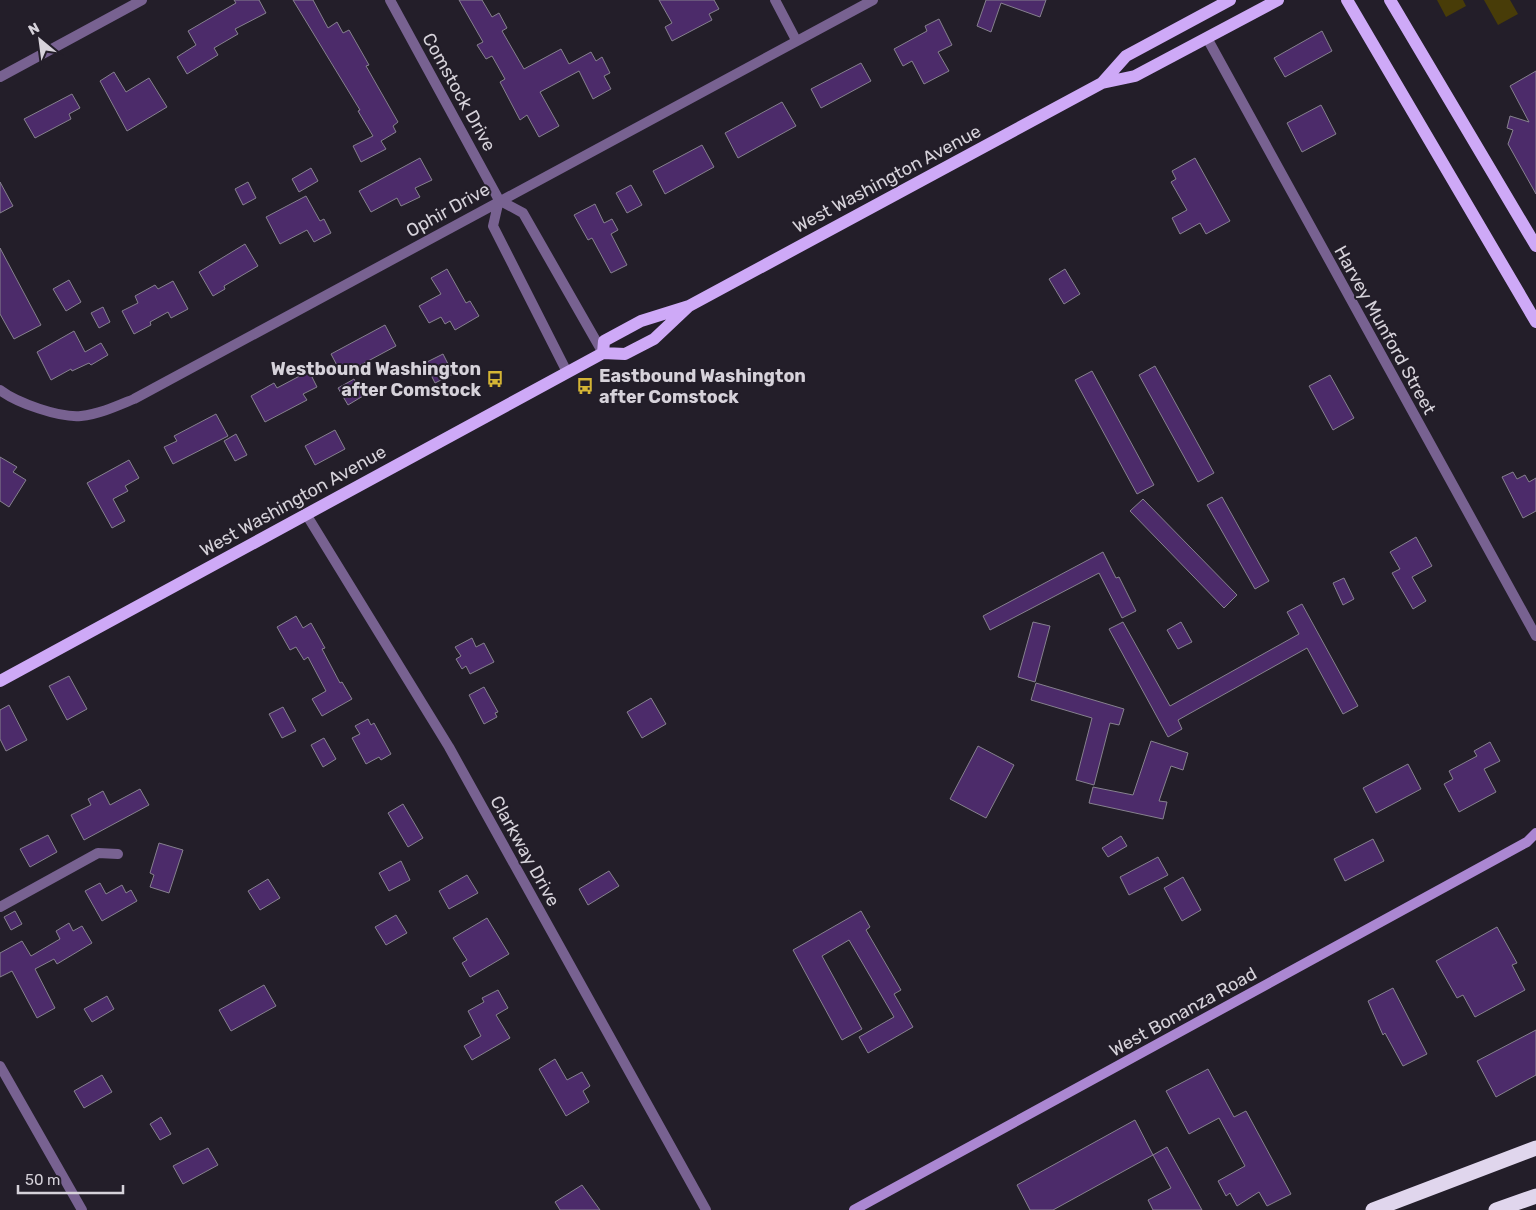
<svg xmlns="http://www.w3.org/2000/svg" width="1536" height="1210" viewBox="0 0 1536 1210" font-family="Rubik,sans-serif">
<rect width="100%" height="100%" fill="#231e29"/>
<!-- grass -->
<path fill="#483c08" d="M1437,0H1463L1466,6L1446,17Z
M1484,0H1510L1518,14L1498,25Z"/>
<!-- building -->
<path fill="#4c2b6a" stroke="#86818e" d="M234,0H259L266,13L235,29L238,34L214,48L218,55L187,74L177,57L196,45L188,31L236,3Z
M293,0H313L328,28L337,22L343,33L349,30L369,65L366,66L398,122L393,126L396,132L381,141L386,149L361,162L353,146L373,136L358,111L360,110Z
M459,0H482L492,17L499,13L507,28L502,31L524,69L561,49L569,64L591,52L596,61L602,57L610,73L604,76L611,89L593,99L579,71L540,92L559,126L539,137L527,115L520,120L500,82L505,79L492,56L486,59L477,45L483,42Z
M659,0H714L719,9L709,14L712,20L672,41L665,27L672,23Z
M986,0H1046L1040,17L1001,3L991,32L977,26Z
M939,19L952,45L938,52L949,71L924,84L912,61L903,66L894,49L927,31L925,26Z
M1322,31L1332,51L1285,77L1274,58Z
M861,63L871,81L821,108L811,89Z
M1536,71V194L1508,144L1513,130L1507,128L1510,116L1529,122L1510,86Z
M114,72L126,92L149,78L167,107L127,131L100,81Z
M72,94L80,108L69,114L71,119L35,138L24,119Z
M782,102L796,126L738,158L725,133Z
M1321,105L1336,134L1302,152L1287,123Z
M702,145L714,167L665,194L653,171Z
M420,158L432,180L415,188L420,197L401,206L397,198L371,212L359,191Z
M1195,158L1230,221L1206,234L1200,223L1180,234L1172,218L1187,210L1171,182L1176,179L1172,171Z
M311,168L318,181L299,192L292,179Z
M0,182L13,206L0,213Z
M248,182L256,198L243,205L235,189Z
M631,185L642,205L627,213L616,193Z
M306,196L320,221L324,219L331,233L314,242L307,230L280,244L266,217Z
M595,204L604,223L612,219L618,230L611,234L627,265L611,273L592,238L588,240L574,215Z
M245,244L258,266L224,286L225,289L213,296L199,272Z
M0,248L41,325L14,339L0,314Z
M447,269L466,303L470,301L479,316L455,330L450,321L445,324L441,317L429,323L419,306L441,294L431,278Z
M1065,269L1080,294L1064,304L1049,279Z
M69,280L81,302L66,311L53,289Z
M173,281L188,309L171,318L168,312L150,322L151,325L134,334L122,311L138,303L135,296L155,285L158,289Z
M103,307L110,322L99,328L91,313Z
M385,325L396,346L342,375L331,354Z
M74,331L85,352L101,343L108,355L91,365L89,363L72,371L71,369L51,380L37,352Z
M443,354L453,374L435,383L425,363Z
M1155,366L1214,473L1198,482L1139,375Z
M309,371L317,387L303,394L307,400L265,422L251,396L274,383L277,388Z
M1092,371L1154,485L1137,494L1075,380Z
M1330,375L1354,418L1333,430L1309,386Z
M354,379L363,396L348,405L338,388Z
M216,414L228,436L173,464L164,447L177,441L174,436Z
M335,430L345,449L315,465L305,446Z
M236,434L247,455L235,461L224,441Z
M0,457L17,467L13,472L26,480L9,507L0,501Z
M129,460L139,478L125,486L128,491L113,499L125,521L112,528L87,483Z
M1513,472L1517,479L1525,475L1529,482L1536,478V511L1523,518L1502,477Z
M1222,497L1269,581L1255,589L1207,505Z
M1143,499L1237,595L1224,608L1130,511Z
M1416,537L1432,566L1412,577L1426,601L1413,609L1392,573L1400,569L1390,552Z
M1103,552L1116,578L1119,577L1136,611L1122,618L1099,573L990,630L983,616Z
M1344,578L1354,599L1343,605L1333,583Z
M1302,604L1358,706L1343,714L1307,648L1178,720L1182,729L1168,737L1109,629L1123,622L1170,706L1299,634L1287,612Z
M296,616L303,628L311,623L325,648L322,649L340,683L342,682L352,699L322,716L312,699L326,691L308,657L304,660L296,647L290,650L277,627Z
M1033,622L1050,626L1035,682L1018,677Z
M1181,622L1192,642L1178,649L1167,630Z
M472,638L476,647L484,643L494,662L470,674L466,666L462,669L456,659L461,656L455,647Z
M69,676L87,709L67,720L49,686Z
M1036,683L1124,709L1119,725L1110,723L1094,785L1076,780L1092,718L1031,700Z
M484,687L498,712L495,713L497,717L484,724L469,695Z
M651,698L666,724L642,738L627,712Z
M9,705L27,740L6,751L0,739V710Z
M283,707L296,731L282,738L269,714Z
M368,719L371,725L374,723L391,754L381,760L379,757L366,764L352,738L360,734L355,726Z
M324,738L336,759L323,767L311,745Z
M1151,741L1188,753L1183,770L1171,766L1159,801L1167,802L1163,819L1089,803L1093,787L1133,795Z
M1490,742L1500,761L1484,769L1496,792L1459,812L1444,784L1453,779L1449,771L1477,756L1474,751Z
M978,746L1014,765L986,818L950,799Z
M1408,764L1421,789L1376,813L1363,788Z
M140,789L149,805L84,840L71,815L91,805L88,799L103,791L110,805Z
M403,804L423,838L408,847L388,813Z
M48,835L57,852L30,867L20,849Z
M1121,836L1127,846L1108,857L1102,848Z
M1373,839L1384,861L1345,881L1334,859Z
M159,843L183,850L169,893L150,887L154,875L150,873Z
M1158,857L1168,875L1129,895L1120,877Z
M401,861L410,880L389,891L379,873Z
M609,871L619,886L588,905L579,889Z
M467,875L478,893L449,909L439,891Z
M1183,877L1201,910L1182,921L1164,888Z
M268,879L280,898L260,910L248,891Z
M100,883L106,894L122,885L126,893L131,890L137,901L102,921L85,891Z
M15,911L22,924L11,930L4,917Z
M861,911L870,927L866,930L901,990L894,994L913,1027L868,1053L859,1037L894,1017L849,940L822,956L862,1029L842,1040L793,950Z
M396,915L407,933L386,945L375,927Z
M487,918L509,954L470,977L462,963L467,960L453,938Z
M69,923L73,931L82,926L92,943L57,964L54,959L35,969L55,1008L37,1018L12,971L0,977V953L22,941L31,956L60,939L56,931Z
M1497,927L1517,963L1512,965L1525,990L1475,1017L1463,995L1457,998L1436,961Z
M264,985L276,1006L231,1031L219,1010Z
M1393,988L1427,1054L1403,1066L1385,1033L1383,1035L1368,1001Z
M498,990L508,1008L496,1015L510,1038L472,1060L464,1046L481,1036L468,1011L484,1002L482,998Z
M107,996L114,1009L92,1022L84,1009Z
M1536,1030V1075L1496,1097L1477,1061Z
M555,1059L567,1080L582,1072L590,1086L583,1091L589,1102L566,1116L539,1069Z
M1208,1069L1234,1117L1246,1111L1291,1194L1267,1206L1259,1192L1237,1206L1230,1193L1226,1196L1218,1181L1245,1166L1219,1118L1189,1134L1166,1091Z
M102,1075L112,1092L84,1108L74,1091Z
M161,1117L171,1134L160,1140L150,1124Z
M1135,1120L1153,1155L1053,1210H1030L1017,1185Z
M1167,1147L1202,1210H1153L1148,1200L1171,1188L1153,1155Z
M208,1148L218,1165L183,1184L173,1166Z
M582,1185L600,1210H560L555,1202Z"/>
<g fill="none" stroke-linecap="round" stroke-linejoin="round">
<!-- minor -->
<path stroke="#786291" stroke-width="10" d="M390,0L499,200L523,213L603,353
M775,0L796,40
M1207,38L1536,636
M0,77L142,0
M499,200L493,226L567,372
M0,390C17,403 60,418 81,416C100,414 117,406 134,399L873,0
M306,514L449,747L706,1210
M0,907L98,853L118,854"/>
<!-- tertiary -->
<path stroke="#786291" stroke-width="10" d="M0,1066L82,1210"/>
<!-- secondary -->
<path stroke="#ab87d2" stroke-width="10" d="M854,1210L1527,842L1536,833"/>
<!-- primary -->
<path stroke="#cea9f7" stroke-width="12" d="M1347,0L1536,322
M1390,0L1536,246
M1102,83L1126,56L1230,0
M603,353L604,341L641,321L689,306L1102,83L1135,76L1278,0
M0,681L603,353L625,354L654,339L689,306"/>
<!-- motorway -->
<path stroke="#e0d6ed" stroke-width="15" d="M1373,1210L1536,1148
M1496,1210L1536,1196"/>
</g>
<!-- icons -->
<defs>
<g id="bus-bare" transform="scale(1.35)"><path d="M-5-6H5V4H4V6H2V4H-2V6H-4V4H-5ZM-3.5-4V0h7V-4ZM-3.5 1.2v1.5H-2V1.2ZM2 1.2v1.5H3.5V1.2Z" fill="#d5b535" stroke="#231e29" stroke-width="2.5" paint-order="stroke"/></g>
</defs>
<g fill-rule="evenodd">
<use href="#bus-bare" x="495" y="379"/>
<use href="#bus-bare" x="585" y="386"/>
</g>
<g text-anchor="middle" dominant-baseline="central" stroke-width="4" stroke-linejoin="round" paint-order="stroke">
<!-- street labels -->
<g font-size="18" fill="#d6d2da" stroke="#231e29">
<text transform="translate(459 92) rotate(61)">Comstock Drive</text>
<text transform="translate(887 179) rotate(-28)">West Washington Avenue</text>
<text transform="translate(448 210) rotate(-29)">Ophir Drive</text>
<text transform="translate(1385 330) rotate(61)">Harvey Munford Street</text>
<text transform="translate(293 501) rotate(-29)">West Washington Avenue</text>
<text transform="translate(525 851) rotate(61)">Clarkway Drive</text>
<text transform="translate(1183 1012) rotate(-29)">West Bonanza Road</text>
</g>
<!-- poi labels -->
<g font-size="18" font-weight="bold" fill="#d6d2da" stroke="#231e29" text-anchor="end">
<text x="481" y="369">Westbound Washington<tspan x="481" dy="21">after Comstock</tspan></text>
<text x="599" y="376" text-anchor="start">Eastbound Washington<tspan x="599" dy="21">after Comstock</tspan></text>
</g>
</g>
<!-- north arrow -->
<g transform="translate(40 40) rotate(331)" stroke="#231e29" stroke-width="4" paint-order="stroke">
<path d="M0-4L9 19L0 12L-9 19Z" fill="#d6d2da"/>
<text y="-8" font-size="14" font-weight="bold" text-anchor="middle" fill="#d6d2da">N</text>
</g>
<!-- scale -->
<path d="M18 1185v8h105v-8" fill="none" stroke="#d6d2da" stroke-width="2.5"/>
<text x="25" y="1185" font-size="15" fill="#d6d2da" stroke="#231e29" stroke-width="4" paint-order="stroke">50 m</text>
</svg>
